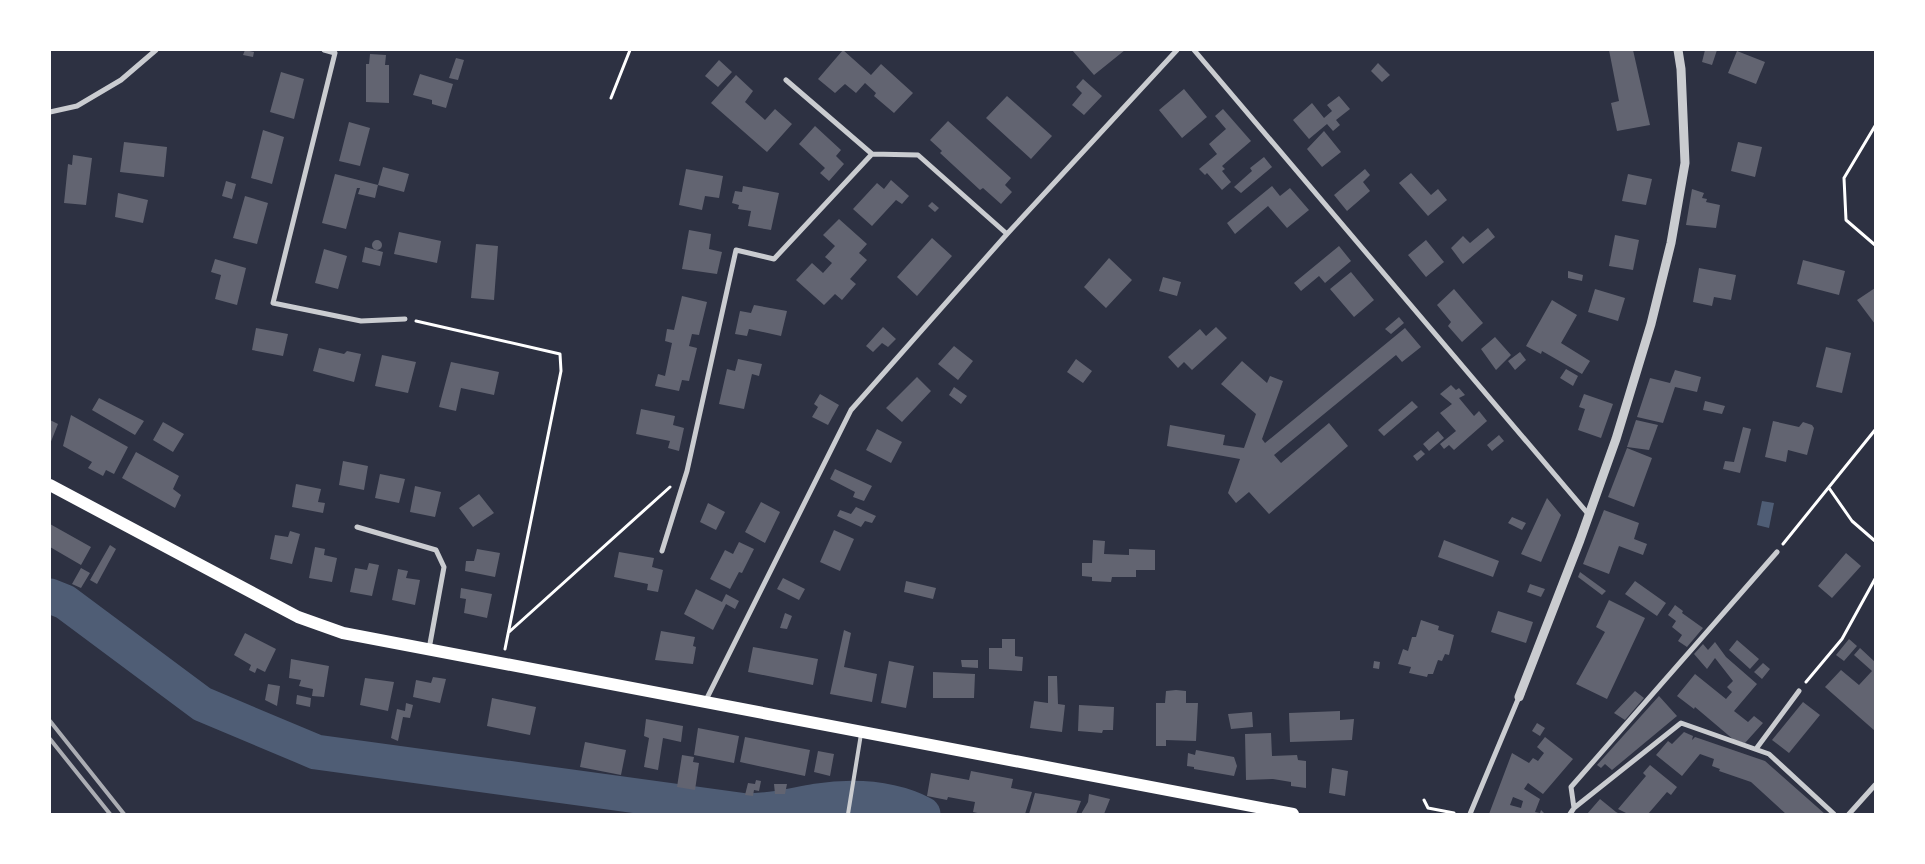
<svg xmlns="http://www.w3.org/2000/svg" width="1925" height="864" viewBox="0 0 1925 864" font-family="'Asap Condensed',sans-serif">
<rect width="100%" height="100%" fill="#2d3142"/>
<!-- water -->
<path fill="#4f5d75" d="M1762,501L1774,503L1769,528L1757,525Z"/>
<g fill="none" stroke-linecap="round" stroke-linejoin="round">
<!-- river -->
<path stroke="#4f5d75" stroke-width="35" d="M50,596L65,602L202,704L316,752L747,811C772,811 793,805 817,801C852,796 890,797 923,814"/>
</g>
<!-- building -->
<path fill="#626471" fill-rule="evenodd" d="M245,50L254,52L253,57L243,55Z
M843,50L871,75L881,64L913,93L894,113L874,96L876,93L865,83L856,93L845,84L835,93L818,79Z
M1072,50H1125L1094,75Z
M1609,50H1633L1650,125L1617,131L1611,103L1619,101Z
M1705,50H1717L1712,65L1702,62Z
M1737,51L1765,62L1756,84L1728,73Z
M370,54L386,55L385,65H389V103L366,102V64H369Z
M456,58L464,60L458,80L449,78Z
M719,60L732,72L718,87L705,76Z
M1378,63L1390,75L1382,82L1371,71Z
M281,72L304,79L294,119L270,112Z
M420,74L453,84L446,108L432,104V100L413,95Z
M736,75L753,91L745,102L765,120L775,109L792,124L767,152L711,103Z
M1083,79L1102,96L1084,115L1072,105L1082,93L1076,87Z
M1184,89L1207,117L1182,138L1159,110Z
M1007,96L1052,136L1031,159L986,118Z
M1339,96L1350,109L1336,120L1340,125L1333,131L1327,124L1309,139L1293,120L1312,103L1324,118L1332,111L1327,105Z
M1223,109L1251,141L1222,166L1225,169L1222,171L1231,182L1222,190L1207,173L1205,175L1199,169L1217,154L1209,144L1226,129L1215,116Z
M948,121L1011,178L1005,185L1012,192L1001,204L983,188L980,190L940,153L942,151L930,140Z
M349,122L370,128L360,166L339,161Z
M815,126L841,150L836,156L844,164L829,181L820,173L825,168L799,144Z
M263,130L284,137L272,184L251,178Z
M1324,131L1341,152L1322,167L1307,149Z
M124,142L167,147L164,177L120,172Z
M1738,142L1762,147L1755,177L1731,171Z
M73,155L92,158L86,205L64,203L68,164L72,165Z
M1264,157L1272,167L1241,193L1234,187L1252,171L1250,168Z
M383,167L409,174L404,192L378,185Z
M686,169L723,176L719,198L705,196L702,210L679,205Z
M1365,169L1370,175L1363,182L1370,191L1347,211L1334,195Z
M1411,173L1431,195L1438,189L1447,200L1428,216L1399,183Z
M335,174L378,185L375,198L358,194L360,188H357L346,229L322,223Z
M1628,174L1652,179L1646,205L1622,201Z
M891,180L909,196L902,204L896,200L872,226L853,209L877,183L884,189Z
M226,181L236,184L232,199L222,196Z
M743,186L779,193L771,230L748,226L751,211L738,209L739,205L732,203L735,191L742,192Z
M1272,186L1280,196L1290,188L1309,210L1287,228L1268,206L1235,234L1227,223Z
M1692,189L1704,193L1702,198L1707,199L1706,202L1720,205L1716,228L1686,225Z
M118,193L148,200L143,223L115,217Z
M245,196L268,203L257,244L233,238Z
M932,202L939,208L935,212L928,206Z
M839,219L867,244L859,253L867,260L850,279L856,284L842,300L835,294L824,305L796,280L812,263L823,273L832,263L825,257L835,246L823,235Z
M1488,228L1495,237L1463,264L1451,248L1463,236L1470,243Z
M689,230L711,234L709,249L722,252L717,274L682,269Z
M399,232L441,241L437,263L394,254Z
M1615,235L1639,240L1633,270L1609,266Z
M932,238L952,256L917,296L897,277Z
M372 245a5 5 0 1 1 10 0a5 5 0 1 1-10 0Z
M1426,240L1444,262L1426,277L1408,255Z
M476,244L498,246L494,300L471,298Z
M1339,246L1351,261L1325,283L1319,276L1301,291L1294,283Z
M365,247L383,252L380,266L362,262Z
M324,249L347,256L338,289L315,283Z
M1109,258L1132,280L1106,308L1084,287Z
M215,259L246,268L237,305L215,299L221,275L211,272Z
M1803,260L1845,271L1839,295L1797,284Z
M1699,268L1736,275L1731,300L1714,297L1712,306L1693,302Z
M1568,271L1583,275L1582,281L1568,278Z
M1351,272L1374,300L1354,317L1330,289Z
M1163,277L1181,282L1177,296L1159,291Z
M1875,288V324L1857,300Z
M1454,289L1483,323L1462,342L1448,326L1451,322L1437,305Z
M1595,289L1625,298L1618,321L1588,312Z
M682,296L707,302L699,335L692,334L689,346L697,348L689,381L682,380L679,391L655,386L658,374L665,376L672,343L665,341L667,329L674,330Z
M1552,300L1577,315L1561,343L1590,361L1582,374L1542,351L1541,354L1526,346Z
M754,305L787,311L781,336L749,329L747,336L735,334L740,311L751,313Z
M1399,317L1404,323L1391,334L1385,329Z
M883,327L896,339L888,347L882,343L873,352L866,346Z
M1216,327L1227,338L1192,370L1184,362L1178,368L1168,357L1200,329L1206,336Z
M256,328L288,334L283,356L252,350Z
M1405,328L1421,347L1402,362L1396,355L1274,455L1281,463L1329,423L1348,446L1269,514L1249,492L1236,503L1228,493L1240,459L1167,446L1170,425L1225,435L1223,445L1244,448L1256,414L1221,384L1242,361L1267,383L1270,376L1283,381L1262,439L1265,443Z
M1495,337L1511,355L1496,370L1481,349Z
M954,346L973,361L958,380L938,364Z
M1826,347L1851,353L1842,393L1816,387Z
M319,348L344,354L347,351L361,354L354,382L313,371Z
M1520,352L1526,360L1515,370L1508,361Z
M382,355L416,362L408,393L375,386Z
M738,359L762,364L759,376L752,374L744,409L719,404L727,369L735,371Z
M1076,359L1092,371L1083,383L1067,372Z
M451,362L499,372L494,395L461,388L456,411L439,407Z
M1566,369L1578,376L1573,386L1560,378Z
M1675,370L1701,377L1697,392L1675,387L1663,423L1637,417L1650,378L1670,383Z
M917,377L931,391L902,422L886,408Z
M1451,385L1456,390L1459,388L1465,395L1459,398L1474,416L1479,411L1487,421L1454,450L1449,445L1444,449L1440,444L1456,431L1440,413L1452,404L1440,394Z
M954,387L967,396L961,404L949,395Z
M820,394L839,405L828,425L812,417L818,407L814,404Z
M1584,394L1613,404L1601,438L1578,430L1585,409L1579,407Z
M99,398L144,421L135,435L92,410Z
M1412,401L1418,407L1384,436L1378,430Z
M1705,401L1725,406L1722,414L1703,410Z
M641,409L675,416L673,425L684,428L679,451L668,448L670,441L636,434Z
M71,415L128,447L114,474L106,470L103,476L88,468L92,462L63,446Z
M50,420L58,424L50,444Z
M1636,420L1658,425L1649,450L1627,447Z
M1773,421L1799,427L1803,422L1812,425L1814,428L1807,455L1788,450L1786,462L1765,457Z
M163,422L184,434L173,452L153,440Z
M1743,427L1751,429L1740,473L1723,469L1725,461L1734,462Z
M877,429L902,442L891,463L866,450Z
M1438,431L1444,438L1429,451L1423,444Z
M1499,435L1504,441L1492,451L1487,445Z
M1627,448L1652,458L1634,507L1608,497Z
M1421,450L1425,454L1417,461L1413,456Z
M136,452L179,476L173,489L181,495L175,508L122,478Z
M343,461L368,466L364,490L339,485Z
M835,469L872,486L864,501L853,497L855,492L830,479Z
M380,474L405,479L399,503L375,498Z
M296,484L321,489L318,502L325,503L323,513L292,507Z
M415,486L441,492L435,517L410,512Z
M479,494L494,513L473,527L459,508Z
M1547,498L1561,515L1541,562L1521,554Z
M761,502L780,512L765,543L745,532Z
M708,503L725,512L716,530L700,522Z
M856,507L876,516L872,523L865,521L861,527L837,516L840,510L851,514Z
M1604,510L1639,523L1634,539L1647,544L1643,555L1619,546L1609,574L1583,564Z
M1512,517L1526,523L1522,530L1508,523Z
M50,524L91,547L81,565L50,547Z
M834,530L854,539L840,571L820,562Z
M290,531L300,534L292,564L270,559L275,535L288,537Z
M1093,540L1105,541L1104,554L1129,555V549L1155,550V570H1136V577H1112L1111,582L1092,581V577L1082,576V563H1092Z
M1444,540L1499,561L1493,577L1438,557Z
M739,542L754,549L742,573L739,572L730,589L710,579L725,550L733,554Z
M110,545L116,549L97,584L90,580Z
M315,547L325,549L324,555L337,558L332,582L309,578Z
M477,549L500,553L495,577L465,571L466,561H474Z
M619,552L654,558L652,567L663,570L658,592L647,590L648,584L614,577Z
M1846,553L1861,566L1832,598L1818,586Z
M369,563L379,565L372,596L350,592L355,568L367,570Z
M81,568L90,573L81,588L72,584Z
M398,569L408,571L406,578L420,580L415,605L392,600Z
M1580,572L1606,591L1602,595L1578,577Z
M783,578L805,589L799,600L777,589Z
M906,581L936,588L933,599L904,592Z
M1635,581L1666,603L1657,616L1625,594Z
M1530,584L1545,589L1541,597L1527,592Z
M461,588L492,594L487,618L464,613L466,599L460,598Z
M696,589L722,602L726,594L739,601L735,609L726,604L713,630L684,614Z
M1609,600L1645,618L1607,699L1576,684L1605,632L1596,627Z
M1675,605L1683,611L1682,613L1703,628L1687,647L1678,641L1682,635L1672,627L1676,621L1668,615Z
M1498,611L1533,622L1526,643L1491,632Z
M785,613L792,616L787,629L780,628Z
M1421,620L1439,626L1438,630L1454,635L1449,655L1445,654L1442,661L1438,660L1433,674H1428L1427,677L1409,673L1411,667L1398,664L1403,649L1408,651L1412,637H1416Z
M844,630L851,633L844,667L877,674L872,702L830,694Z
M661,631L695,637L693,646L696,647L693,664L655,660Z
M245,633L276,649L265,672L257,668L255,673L249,670L251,665L234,655Z
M1002,639H1015V656L1023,657L1022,671L989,669V648H1002Z
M1849,639L1857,646L1844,661L1836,655Z
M1737,640L1759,659L1750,669L1729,650Z
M1715,642L1726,657L1757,684L1734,711L1748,722L1754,716L1763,723L1745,743L1734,740L1695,707L1694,709L1677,696L1695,674L1726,699L1732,692L1727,687L1733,681L1715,658L1707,669L1694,654L1703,644L1708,650Z
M753,647L818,659L813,685L748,672Z
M1860,648L1875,662V731L1825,687L1841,670L1859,685L1872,671L1854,655Z
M291,659L329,666L324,697L312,696L313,689L299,686L301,680L289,678Z
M961,660H978V668L962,667Z
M889,661L914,666L906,708L881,703Z
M1374,661L1380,662L1379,669L1373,668Z
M1763,663L1770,669L1762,679L1754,672Z
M933,672L975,674L974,698H933Z
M1048,676H1057L1058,704L1065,705L1062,732L1030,728L1034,701L1048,703Z
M433,677L446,679L440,703L413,697L416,680L431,683Z
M365,678L394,682L388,711L360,705Z
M268,684L280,686L277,706L265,700Z
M1176,690L1186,691V703H1198L1196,741L1166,740V746H1156V703H1165L1166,691Z
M1635,691L1644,698L1625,720L1614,713Z
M297,695L311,698L310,707L296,704Z
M1659,696L1677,716L1612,770L1605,764L1601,768L1597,765Z
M492,698L536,707L530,735L487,726Z
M1803,702L1820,715L1789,753L1772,740Z
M406,703L413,705L410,718L403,717L398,741L391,738L397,709L405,711Z
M1079,705L1114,707L1113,730H1103L1102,733L1078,731Z
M1340,711V720L1354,719L1352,740L1290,742L1289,713Z
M1252,712L1253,727L1231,729L1228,714Z
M646,719L683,726L681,742L663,738L658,770L644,767L649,738L644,736Z
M1537,723L1545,728L1540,736L1532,731Z
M698,728L739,736L734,763L694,755Z
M1684,732L1693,736L1692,740L1695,737L1765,761L1825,814H1786L1751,782L1719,771L1720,769L1712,766L1714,759L1700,754L1682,776L1656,755L1668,741L1672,744Z
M1271,733L1272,756L1297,755L1298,760L1306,761V788L1291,786V782L1273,779L1246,780L1245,734Z
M745,737L810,750L805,776L740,762Z
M1545,737L1573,759L1543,794L1528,783L1524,789L1540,799L1535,812L1540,813L1541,810L1545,814H1489L1512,753L1529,763L1533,758L1538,761L1544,753L1537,747ZM1513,797L1523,801L1521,808L1510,805Z
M585,742L626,750L621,775L580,767Z
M1196,750L1234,757L1237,766L1234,776L1194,769V767L1187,766L1188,753L1195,755Z
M818,751L834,754L830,776L814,772Z
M682,755L694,757L693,762L699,763L695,790L677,787Z
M1650,765L1677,787L1671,795L1667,792L1648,814H1628L1618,809L1646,776L1643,773Z
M1332,768L1348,771L1345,796L1329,793Z
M971,771L1013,779L1011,788L1032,792L1025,814H982L973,812L975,802L948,797L947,800L927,796L931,773L969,780Z
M756,780L761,781L759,791L754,790L753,796L745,795L748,783L755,784Z
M774,784H787L785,794H775Z
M1035,793L1048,795L1081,801L1076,814H1029Z
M1089,794L1110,799L1104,814H1081L1088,802Z
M1600,799L1616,812L1620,814H1587Z"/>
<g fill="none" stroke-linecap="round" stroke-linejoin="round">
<!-- path -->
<path stroke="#fff" stroke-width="3" d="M611,98L630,50
M1875,126L1844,178L1846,220L1875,245
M416,321L560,354L561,371L505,649
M1829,488L1852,521L1875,541
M1783,544L1875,430
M509,632L670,487
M1806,682L1842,639L1875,579
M1424,800L1428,808L1454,813"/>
<!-- service -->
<path stroke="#caccd0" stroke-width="4" d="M848,814L861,734"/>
<!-- minor -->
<path stroke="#caccd0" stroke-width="5" d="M324,50L335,53L273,303L361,321L405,319
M1194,50L1589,515
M786,80L872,154
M50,112L77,106L121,80L156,50
M357,527L436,550L444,567L429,649
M662,551L687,471L736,250L774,259L872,154L918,155L1007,234
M705,702L851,410L1007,234L1177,50
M1756,749L1799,691
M1574,808L1571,787L1777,552
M1470,814L1519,697
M1570,814L1574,808L1681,723L1769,754L1834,814
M1849,814L1875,785"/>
<!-- tertiary -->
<path stroke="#caccd0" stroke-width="9" d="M1519,697L1580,540L1616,439L1651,324L1671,243L1685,163L1681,69L1678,50"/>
<!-- primary -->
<path stroke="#fff" stroke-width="12" d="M50,485L298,617L343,633L1293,814"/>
<!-- rail -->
<path stroke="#abadb3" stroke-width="4" d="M50,721L124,814
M50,739L110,814"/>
</g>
<!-- border -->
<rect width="1925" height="864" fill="none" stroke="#ffffff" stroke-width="102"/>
</svg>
